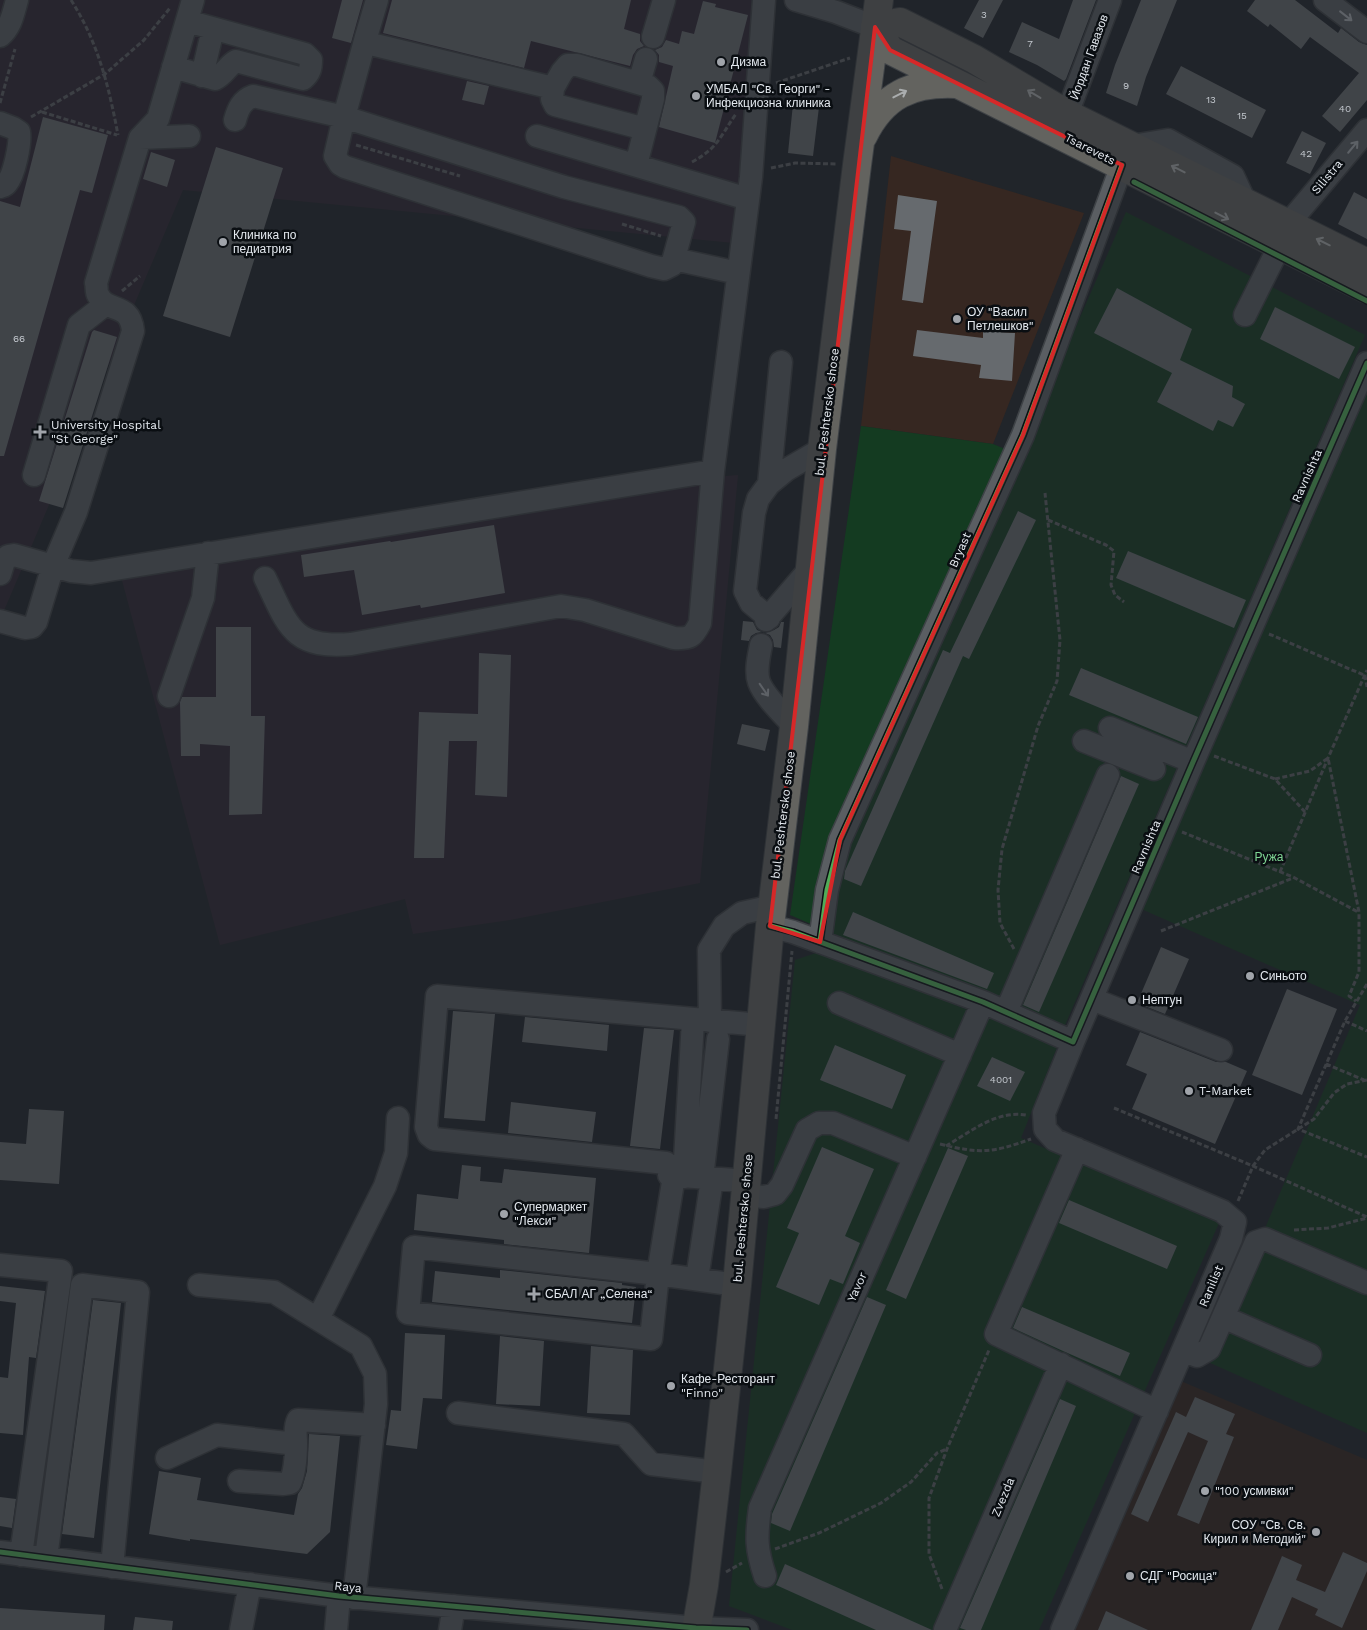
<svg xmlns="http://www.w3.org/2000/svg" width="1367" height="1630" viewBox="0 0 1367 1630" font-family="'Work Sans',sans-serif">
<rect width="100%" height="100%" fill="#21252a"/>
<!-- education -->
<path fill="#362721" d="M891,156L1084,213L993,444L861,426Z
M1176,1379L1367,1460V1630H1069Z"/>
<!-- medical -->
<path fill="#302734" d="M0,0H772L734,243L183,190L0,620Z
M738,475L700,883L510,920L413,934L405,899L220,945L120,573L692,479Z"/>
<!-- green -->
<path fill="#143b21" d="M1126,212L1365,335L1062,1032L790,915L861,426L993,444L1020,455Z
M1367,393V1433L1208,1362L1360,1005L1139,908Z
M819,952L1058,1045L1021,1138L1219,1223L1039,1630H792L729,1606L795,960Z"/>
<!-- building -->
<path fill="#666a6e" d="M342,0H363L351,43L332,38Z
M392,0H631L624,29L640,34V41L644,46L637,49L633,55L630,66L531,41L524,68L383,33Z
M979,0H1003L983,38L964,28Z
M1073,0H1096L1066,79L1064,81L1037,65L1009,52L1022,22L1059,39Z
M1141,0H1177L1146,77L1137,106L1106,93L1115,65Z
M1255,0H1295L1338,33L1341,28L1359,42L1367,45V100L1340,132L1322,116L1359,73L1310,37L1301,49L1270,24L1268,27L1247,11Z
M703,1L716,4L715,7L748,15L715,143L659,127L673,66L659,62V55L655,50L662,47L666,40L679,44L682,31L694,34Z
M1181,66L1266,110L1252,138L1166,94Z
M467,81L489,86L484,105L462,100Z
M793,104L819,107L813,156L788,153Z
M43,117L108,135L92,193L80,190L4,456H0V201L20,207Z
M1302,131L1326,143L1310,174L1286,163Z
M216,147L283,168L230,337L163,316Z
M151,152L175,160L167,187L143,179Z
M1354,192L1367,199V239L1338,224Z
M898,195L937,201L923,303L902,300L911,231L894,229Z
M1117,288L1192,329L1180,360L1233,386L1232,397L1245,404L1233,427L1218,420L1213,431L1157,402L1172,373L1094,333Z
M1275,307L1355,347L1339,379L1260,339Z
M94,330L117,337L63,508L39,501L92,332Z
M917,330L983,338V331L1015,333L1012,381L979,378L981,365L913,356Z
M1018,511L1036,520L969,659L963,656L861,886L844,879L845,871L943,650L950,653Z
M494,525L505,593L421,608L420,605L362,615L354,570L304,577L301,555L390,541L391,542Z
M1128,551L1246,600L1234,628L1116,578Z
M743,621L753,622L757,630L762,632L756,633L751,636L749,641L741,640Z
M781,622H784L781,648L774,647L773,640L770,635L765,633L774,630L779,627Z
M216,627H251V716H265L262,814L229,815L230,746L200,744V756H181L180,702L182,697H216Z
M479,653L511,655L507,797L475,795L477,741H449L444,858H414L419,712L478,714Z
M1081,668L1198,717L1186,744L1069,695Z
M742,724L770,730L765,751L737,744Z
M1121,776L1139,784L1039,1012L1023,1005Z
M853,912L994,973L987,989L843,935Z
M1161,947L1189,959L1165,1014L1137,1003Z
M1287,989L1337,1009L1302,1095L1252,1075Z
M453,1011L495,1014L485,1121L444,1118Z
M525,1017L609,1025L607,1051L522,1042Z
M644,1028L674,1030L660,1149L630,1146Z
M1140,1032L1216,1062H1226L1247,1071L1215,1144L1132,1109L1147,1074L1126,1065Z
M835,1045L906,1075L892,1109L820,1080Z
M992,1057L1025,1072L1010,1101L977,1086Z
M511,1102L596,1112L592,1142L508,1133Z
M29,1109L64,1111L59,1184L0,1180V1142L26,1144Z
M822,1147L874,1169L845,1236L860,1243L843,1284L830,1279L819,1305L776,1287L799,1233L787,1228Z
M948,1148L968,1156L906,1299L886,1290Z
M462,1165L481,1167L480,1181L502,1183L504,1169L596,1178L589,1253L504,1244V1240L414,1230L417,1194L458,1199Z
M1069,1200L1177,1246L1167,1269L1059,1223Z
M500,1270L622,1283V1285L636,1287L632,1323L432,1302L435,1271L500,1278Z
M0,1286L45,1291L36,1358L29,1357L23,1435L0,1433V1377L8,1378L16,1303L0,1301Z
M867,1297L886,1305L790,1531L771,1523L772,1514Z
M93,1300L121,1303L94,1538L62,1534Z
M1022,1307L1130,1353L1120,1376L1063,1351L1013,1328Z
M405,1333L445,1335L442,1399L423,1398L417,1449L386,1445L391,1410L401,1411Z
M500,1336L544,1341L540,1406L496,1404Z
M591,1346L633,1350L630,1415L587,1413Z
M1195,1397L1235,1414L1226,1434L1234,1437L1199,1524L1177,1515L1208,1441L1188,1432L1148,1522L1131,1514L1176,1412L1186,1417Z
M1060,1399L1076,1406L981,1630H966L960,1628Z
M309,1434L340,1436L330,1532L307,1554L190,1539V1541L149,1534L159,1471L201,1478L197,1500L294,1515L298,1494L302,1488L307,1471Z
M0,1497L16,1499L12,1528L0,1526Z
M1343,1552L1367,1563V1571L1342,1628L1315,1615L1318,1609L1292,1597L1278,1630H1251L1282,1556L1302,1565L1296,1580L1325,1592Z
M785,1564L932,1630H876L776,1585Z
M0,1608L105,1615L104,1630H0Z
M1106,1611L1148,1630H1098Z
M135,1617L173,1621L172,1630H133Z"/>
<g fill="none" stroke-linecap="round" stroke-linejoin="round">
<!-- minor casing -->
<g stroke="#3e4246" stroke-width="25">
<path id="minor" d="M377,0L366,37L368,42L371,44L553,88L562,72L568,65H577L648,86L653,91V99L636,165
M796,0L836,12L875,27
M1325,0L1367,32
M0,36C11,27 13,14 17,0
M653,37L664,0
M173,67L215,79C224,75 228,65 236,61L303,79C310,73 311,68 311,60L305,54L187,21
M202,76L213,29
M639,83L646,59
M553,88L552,99L555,105L645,129
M1067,114L1110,0
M344,117L564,187L679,217L684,222L672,265L664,269L651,266L345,167L340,164L335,156Z
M235,120C238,109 242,100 253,96L344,117L366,37
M0,123L13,128L19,132C21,143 14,175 7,183C5,186 3,186 0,187
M537,136L748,199
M140,138L189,136
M1132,146L1168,140L1233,176L1246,204
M1288,224L1367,130
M674,259L738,273
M1245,315L1280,245
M34,475L79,325L106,304
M769,484L781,362
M0,574L4,561L8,556L14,555L71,571L91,573L713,471
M265,578C288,625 291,649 351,644L561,606L585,610L674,638C690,639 693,637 700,623L713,471L751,177L764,0
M769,618L751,603L745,591L754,513L758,499L769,484L786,470L822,449
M766,620L809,570
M0,621L25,628L32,627L36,622L53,566L76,512L133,331C130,301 107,314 98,295C96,292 97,286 96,283L140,138L158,119L193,0
M761,645C759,656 755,671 759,682C764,696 783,714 794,726
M169,696L203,598L208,553
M1110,728L1193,762
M1084,741L1154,769
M770,926L793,932L983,1002L1073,1042L1193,762L1367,363
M820,942L827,890L840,840L1023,435L1122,165
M1092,999L1221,1050
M839,1003L960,1055
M1006,1012L1108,775
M710,1021L709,950L724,926L742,913L773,906
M1077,1149L996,1334L1157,1411
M669,1175L747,1181
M674,1176L658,1274L651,1339L408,1313L414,1247L658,1274L737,1285
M684,1177L666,1163L434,1139L429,1135L426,1127L437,996L761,1025
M684,1177L693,1020
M702,1178L718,1039
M745,1195L764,1197L775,1194L782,1185L807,1130L819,1123H833L915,1157
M0,1265L61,1271L21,1555
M697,1279L712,1179
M199,1285L274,1292L361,1346L375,1374L376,1404L354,1598
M1223,1317L1310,1355
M318,1319L385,1186L396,1153L398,1118
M1183,1350L1197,1356L1209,1349L1256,1242L1265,1239L1367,1283
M458,1413L624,1434L651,1464L717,1472
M167,1458L217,1435L296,1444
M239,1481L283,1484L290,1483C295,1472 296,1456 296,1443C296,1435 294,1428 298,1420L374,1425
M0,1552L339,1596L696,1628L747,1630
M46,1558L82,1285L138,1292L112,1567
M765,1576C756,1549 756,1537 760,1508L983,1002
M241,1630L250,1584
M336,1630L339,1596
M450,1630L454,1606
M945,1630L1061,1364
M1062,1630L1231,1239L1235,1222L1222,1211L1055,1140L1045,1129L1044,1113L1073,1042"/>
</g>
<!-- major casing -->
<g stroke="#3e4246" stroke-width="30">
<path id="major" d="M875,27L890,50L1367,289
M875,27L900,22L974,59L1067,114L1367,263
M863,136C883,95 912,82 956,84
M696,1630L704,1585L717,1472L737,1285L770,926L794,726L822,449L857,165L879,0"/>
</g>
<!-- path -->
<path stroke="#5d6064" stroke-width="3" stroke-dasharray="5 2.5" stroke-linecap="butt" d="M71,0C98,42 109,87 118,135
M776,83L850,58
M0,103L15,49
M42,112L117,135
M31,117L105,74L144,40L170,8
M356,145L460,176
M692,162C703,156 713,149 720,138C726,130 730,122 736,114
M771,168L795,163L836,164
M622,224L661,236
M122,291L140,276
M1048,520L1106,545L1114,551L1111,585L1115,595L1124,602
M1269,634L1366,676
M1365,675L1367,687
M1214,756L1275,779L1305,812
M1275,779L1310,771L1328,758L1359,912V972L1349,996L1356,1001
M1182,832L1293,877L1358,912
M1280,872L1328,758L1367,670
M1161,931L1293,878
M1014,949L1000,923L998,890L1002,849L1038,726L1057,681L1060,640L1045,493
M1367,984L1345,1021L1298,1129L1367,1157
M1345,1021L1367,1031
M1326,1064L1364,1080
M1114,1108L1253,1166L1367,1217
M776,1119L792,951
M940,1144C980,1154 992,1153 1031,1139
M946,1146C970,1132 997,1110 1026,1115
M1238,1201L1253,1166L1265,1150L1314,1119L1334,1093L1347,1084L1367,1080
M1294,1230L1328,1228L1367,1218
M775,1549L819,1533L881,1503L911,1482L937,1453L947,1449
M726,1572L742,1563
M942,1589L929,1554V1498L947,1449L989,1350"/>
<!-- minor -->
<use href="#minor" stroke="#5a5e62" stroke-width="22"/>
<!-- major -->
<use href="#major" stroke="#63635f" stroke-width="28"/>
<!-- cycleway casing -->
<g stroke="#0a0e12" stroke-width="8">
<path id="cycleway" d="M1134,182L1367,301
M770,926L793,932L983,1002L1073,1042L1193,762L1367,363
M820,942L827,890L840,840L1023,435L1122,165
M0,1552L339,1596L696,1628L747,1630"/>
</g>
<!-- cycleway -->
<use href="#cycleway" stroke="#51ab58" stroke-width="5"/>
</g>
<!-- one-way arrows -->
<defs><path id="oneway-shaft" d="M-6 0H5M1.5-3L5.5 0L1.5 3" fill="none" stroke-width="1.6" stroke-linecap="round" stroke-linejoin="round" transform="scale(1.25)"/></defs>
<g stroke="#a6aab0">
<use href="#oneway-shaft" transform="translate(1346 16) rotate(38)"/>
<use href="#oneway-shaft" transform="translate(1353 147) rotate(-50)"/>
<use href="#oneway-shaft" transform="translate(764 690) rotate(55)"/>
</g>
<g stroke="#aaadae">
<use href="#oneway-shaft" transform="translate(900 94) rotate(-27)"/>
<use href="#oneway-shaft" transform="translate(1034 94) rotate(-149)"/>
<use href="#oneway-shaft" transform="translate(1178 169) rotate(-153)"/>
<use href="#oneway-shaft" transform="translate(1222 216) rotate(27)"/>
<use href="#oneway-shaft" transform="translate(1323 242) rotate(-154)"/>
</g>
<!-- marked area -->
<path d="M0 0H1367V1630H0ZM875,27L890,50L1122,165L1023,435L840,840L820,942L770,926Z" fill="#21252a" fill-opacity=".55" fill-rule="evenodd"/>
<path fill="none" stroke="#d62828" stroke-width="4" stroke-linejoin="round" d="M875,27L890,50L1122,165L1023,435L840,840L820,942L770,926Z"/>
<!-- markers -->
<g fill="#a0a4aa" stroke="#0a0e12" stroke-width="2">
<circle cx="721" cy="62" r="5"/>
<circle cx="696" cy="96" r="5"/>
<circle cx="223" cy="242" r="5"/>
<circle cx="957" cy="319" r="5"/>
<path d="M37.5 424.5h5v5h5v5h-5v5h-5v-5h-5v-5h5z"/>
<circle cx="1250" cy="976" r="5"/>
<circle cx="1132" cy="1000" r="5"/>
<circle cx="1189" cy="1091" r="5"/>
<circle cx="504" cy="1214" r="5"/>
<path d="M531.5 1286.5h5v5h5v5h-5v5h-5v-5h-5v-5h5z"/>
<circle cx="671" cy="1386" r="5"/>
<circle cx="1205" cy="1491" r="5"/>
<circle cx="1316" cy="1532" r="5"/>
<circle cx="1130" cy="1576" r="5"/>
</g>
<g text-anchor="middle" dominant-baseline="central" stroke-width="5" stroke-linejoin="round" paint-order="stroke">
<!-- number labels -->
<g font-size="10" fill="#c4c9cf">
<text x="984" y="14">3</text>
<text x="1030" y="43">7</text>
<text x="1126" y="85">9</text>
<text x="1211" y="99">13</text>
<text x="1345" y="108">40</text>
<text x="1242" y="115">15</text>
<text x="1306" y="153">42</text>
<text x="19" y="338">66</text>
<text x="1001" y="1079">4001</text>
</g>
<!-- street labels -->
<g font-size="12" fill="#e4e9ef" stroke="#0a0e12">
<text transform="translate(1089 57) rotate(-70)">Йордан Гавазов</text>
<text transform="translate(1090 149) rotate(27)">Tsarevets</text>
<text transform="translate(1327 177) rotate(-50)">Silistra</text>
<text transform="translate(827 412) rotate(-83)">bul. Peshtersko shose</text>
<text transform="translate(1307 476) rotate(-66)">Ravnishta</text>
<text transform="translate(960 550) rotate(-66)">Bryast</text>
<text transform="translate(783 815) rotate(-83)">bul. Peshtersko shose</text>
<text transform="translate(1146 847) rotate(-67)">Ravnishta</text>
<text transform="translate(743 1218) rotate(-85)">bul. Peshtersko shose</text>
<text transform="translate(1211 1286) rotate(-67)">Ranilist</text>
<text transform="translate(857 1287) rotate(-66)">Yavor</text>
<text transform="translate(1003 1497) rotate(-67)">Zvezda</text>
<text transform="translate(348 1587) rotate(6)">Raya</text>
</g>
<!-- poi labels -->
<g font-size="12" fill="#e4e9ef" stroke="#0a0e12" text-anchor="start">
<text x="731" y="62">Дизма</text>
<text x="706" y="89">УМБАЛ "Св. Георги" -<tspan x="706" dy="14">Инфекциозна клиника</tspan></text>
<text x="233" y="235">Клиника по<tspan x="233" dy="14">педиатрия</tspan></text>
<text x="967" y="312">ОУ "Васил<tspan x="967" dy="14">Петлешков"</tspan></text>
<text x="51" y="425">University Hospital<tspan x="51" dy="14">"St George"</tspan></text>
<text x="1260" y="976">Синьото</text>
<text x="1142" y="1000">Нептун</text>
<text x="1199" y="1091">T-Market</text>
<text x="514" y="1207">Супермаркет<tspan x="514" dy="14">"Лекси"</tspan></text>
<text x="545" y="1294">СБАЛ АГ „Селена“</text>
<text x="681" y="1379">Кафе-Ресторант<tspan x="681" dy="14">"Finno"</tspan></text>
<text x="1215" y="1491">"100 усмивки"</text>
<text x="1306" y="1525" text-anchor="end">СОУ "Св. Св.<tspan x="1306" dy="14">Кирил и Методий"</tspan></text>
<text x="1140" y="1576">СДГ "Росица"</text>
</g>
<!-- park labels -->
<g font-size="12" fill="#7fd594" stroke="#0a0e12">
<text x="1269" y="857">Ружа</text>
</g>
</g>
</svg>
